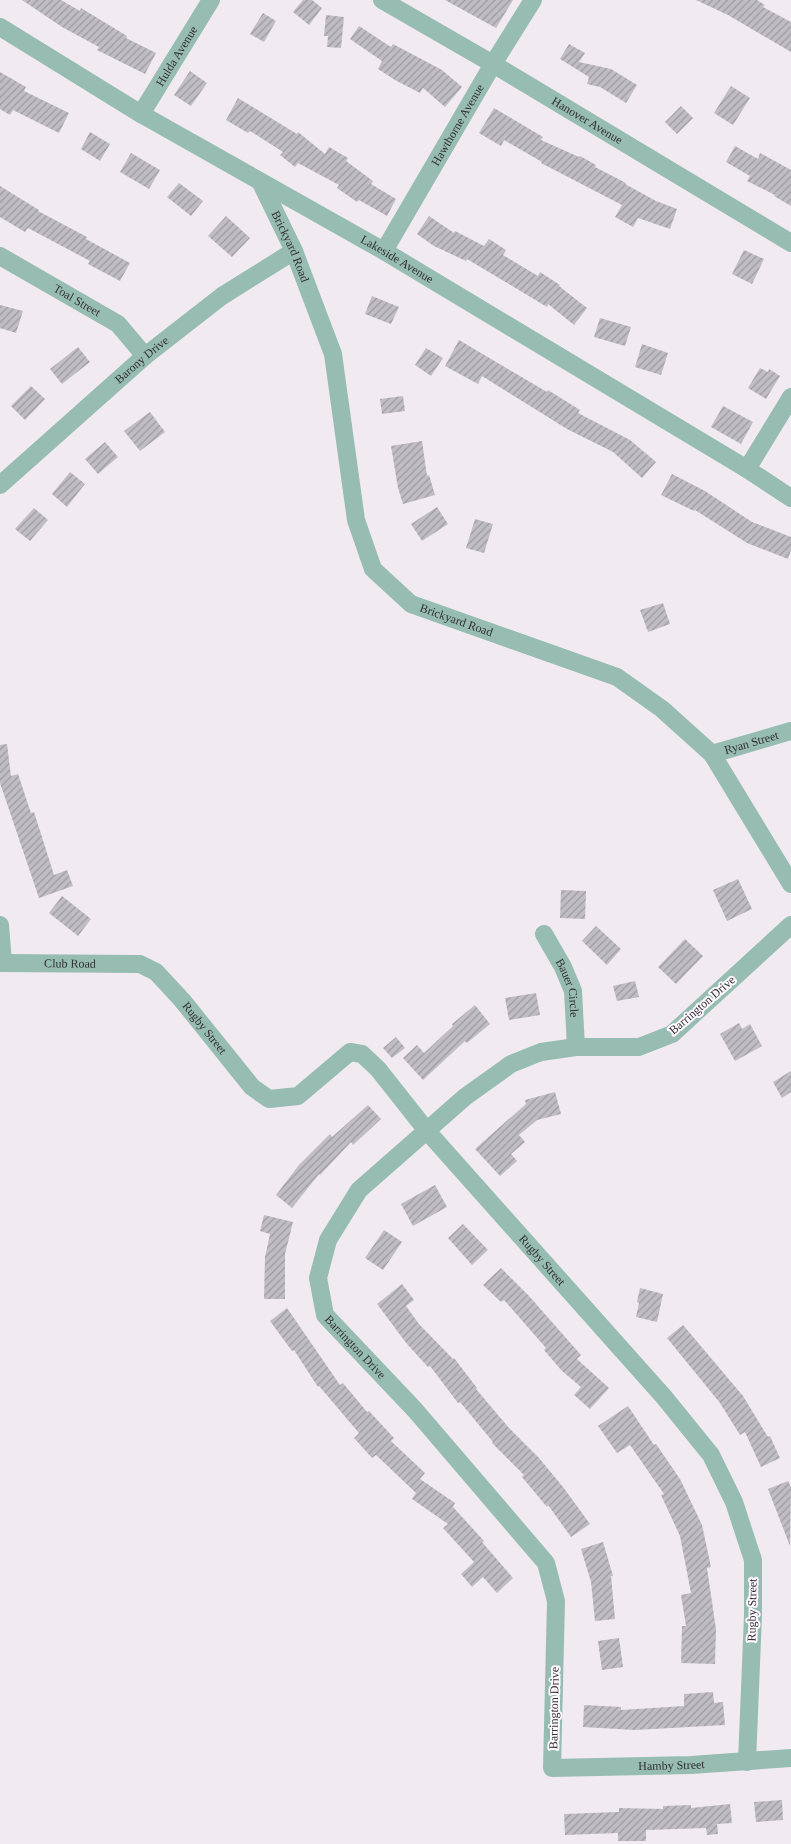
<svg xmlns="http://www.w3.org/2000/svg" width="791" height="1844" viewBox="0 0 791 1844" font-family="Georgia,serif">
<defs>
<pattern id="building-hatch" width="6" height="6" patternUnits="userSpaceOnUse" patternTransform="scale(1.25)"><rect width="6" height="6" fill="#c0bdc4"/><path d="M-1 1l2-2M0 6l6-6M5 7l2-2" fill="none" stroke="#9d9aa0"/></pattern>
</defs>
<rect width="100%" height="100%" fill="#f1ebf1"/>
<!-- building -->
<path fill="url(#building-hatch)" d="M22,0H61L80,11L81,8L127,36L126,38L156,53L145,74L97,50L99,47L62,27Z
M303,0H312L322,8L309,25L293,12Z
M445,0H513L496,28Z
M696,0H757L765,5L763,7L791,22V52L728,15Z
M263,13L276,21L264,42L250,34Z
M326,15L344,17L341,48L327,47L328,36H324Z
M359,26L391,47L393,44L442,70L462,87L445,107L423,88L420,93L395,80L378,69L382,61L350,39Z
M569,44L585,53L579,62L611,69L637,85L626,103L600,87L587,84L589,77L560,59Z
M190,71L207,83L191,106L174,95Z
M0,72L26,87L24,91L69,113L59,133L13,110L10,115L0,109Z
M731,86L750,98L733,125L714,113Z
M238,98L297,134L298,132L325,154L329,147L348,158L346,161L373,181L371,184L396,199L387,216L359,200L357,202L337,188L339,185L298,163L295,167L280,155L283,152L250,131L248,133L226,120Z
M681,106L693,118L677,134L665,122Z
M494,108L543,137L541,140L579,157L580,156L596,165L595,167L626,183L625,184L656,201L677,209L670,229L638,218L633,227L615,217L622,205L541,163L542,162L504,140L501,146L479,133Z
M90,132L110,144L100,161L81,149Z
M735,146L758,159L760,153L791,170V206L774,196L775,195L747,181L750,176L726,162Z
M131,153L160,170L149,189L120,172Z
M179,183L203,201L191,216L167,197Z
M0,186L39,210L38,211L87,237L86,239L130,263L120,281L88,264L90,261L28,228L25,232L0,217Z
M226,216L250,238L232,257L208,236Z
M429,216L454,233L455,231L484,246L489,239L506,250L503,255L538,276L540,272L560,285L559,286L587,308L574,325L548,304L547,307L467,259L466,261L434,246L417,234Z
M744,250L764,259L752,284L732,274Z
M372,296L399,307L391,324L365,314Z
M0,305L23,311L16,333L0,328Z
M600,318L631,327L625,346L594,337Z
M459,340L547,392L548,390L580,410L578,413L630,440L656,462L642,478L613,452L567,429L482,376L478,384L445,366Z
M642,344L668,353L661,375L635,367Z
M78,347L90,362L62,384L50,369Z
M426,348L443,358L431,376L415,365Z
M760,368L768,372L769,369L780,376L766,399L748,388Z
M31,386L45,399L25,420L11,406Z
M403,396L405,411L382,414L380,399Z
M723,406L753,422L741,444L711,427Z
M150,412L165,432L140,451L124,431Z
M422,441L427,476L429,475L435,495L403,504L398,488L391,446Z
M105,442L118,457L98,474L85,459Z
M70,472L85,484L67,507L52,494Z
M672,474L705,491L752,522L791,537V550L788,559L747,543L695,510L694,511L661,495Z
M437,507L448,524L422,541L411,524Z
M34,508L48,520L30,541L15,529Z
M475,519L493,524L484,553L466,548Z
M663,603L670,624L648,632L640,610Z
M7,744L11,776L18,774L31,813L34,812L54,875L67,870L73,886L39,898L0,783V745Z
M738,879L752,909L727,921L713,890Z
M561,890L586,891L585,919L560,918Z
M62,896L91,919L78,936L49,913Z
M596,926L621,949L607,965L582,941Z
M685,939L703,956L676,984L658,967Z
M635,981L639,997L617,1001L613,986Z
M536,993L540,1015L509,1020L505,998Z
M475,1005L490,1024L467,1043L465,1041L423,1080L403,1058L417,1045L424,1053L453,1026L452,1024Z
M739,1023L742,1029L750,1024L762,1046L735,1061L720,1034Z
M396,1037L405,1048L392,1058L383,1048Z
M791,1071V1092L782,1098L773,1082Z
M555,1092L561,1114L537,1120L519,1135L525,1142L511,1154L517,1161L500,1176L475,1149L526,1104L525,1100Z
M368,1105L381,1119L353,1145L351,1142L320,1175L319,1174L292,1208L276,1195L299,1165L330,1134L332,1137Z
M435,1185L447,1207L413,1226L401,1204Z
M264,1215L293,1222L285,1254V1299H264L265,1257L270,1234L260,1231Z
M463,1224L488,1250L472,1265L448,1238Z
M384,1230L402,1242L383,1270L365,1258Z
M501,1268L529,1296L581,1355L577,1359L609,1388L590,1409L574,1395L581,1387L562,1371L544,1350L546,1348L504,1300L501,1302L483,1285Z
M402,1284L414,1300L406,1306L419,1324L453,1359L454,1358L477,1388L476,1389L509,1428L539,1458L563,1487L590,1524L571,1537L548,1505L547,1507L522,1477L524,1475L492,1443L493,1442L460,1402L458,1403L430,1366L428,1367L407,1344L377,1304Z
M640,1288L663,1294L657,1322L636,1317L639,1303L637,1302Z
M287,1308L340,1385L343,1383L367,1412L369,1411L394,1438L391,1441L425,1473L420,1479L455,1503L453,1507L484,1541L482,1542L513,1578L497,1593L483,1577L472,1587L461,1574L474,1562L443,1528L448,1524L412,1499L416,1493L376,1455L372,1458L354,1438L359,1433L319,1386L318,1387L294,1350L292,1351L270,1321Z
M683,1325L743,1396L768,1437L770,1436L780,1458L761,1467L745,1432L740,1435L720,1403L667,1338Z
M628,1406L654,1445L656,1444L680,1479L702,1525L711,1567L707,1568L716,1629L715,1664L681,1663L682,1626H686L681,1595L691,1593L680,1536L661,1495L664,1494L630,1445L617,1453L598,1426Z
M788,1481L791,1487L790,1546L768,1489Z
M603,1542L613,1576H611L615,1619L595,1621L591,1582L581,1549Z
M619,1638L623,1667L602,1670L598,1641Z
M713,1692L714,1703L723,1702L725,1725L635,1730L583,1727L584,1705L621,1707V1710L684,1706V1694Z
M782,1800L783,1820L756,1822L754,1802Z
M730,1804L732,1823L717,1824L718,1834L707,1835L706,1828L646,1830V1841H618V1833L565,1835L564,1814L619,1812V1808L663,1809V1806L691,1805V1808Z"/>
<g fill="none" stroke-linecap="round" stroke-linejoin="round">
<!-- minor -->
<g stroke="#97bcb2" stroke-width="18">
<path id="s1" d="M382,0L493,64L791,243"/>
<path id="s2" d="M0,27L141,114L384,251L747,469L791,498"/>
<path id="s3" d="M141,114L211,0"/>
<path id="s4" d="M261,183L294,251L333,354L356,520L373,569L411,604L617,677L662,709L712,754L791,884"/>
<path id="s5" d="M384,251L493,64L533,0"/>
<path id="s6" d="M0,256L118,324L145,356"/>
<path d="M747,469L791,397"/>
<path id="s7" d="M0,485L145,356L222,296L294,251"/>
<path id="s8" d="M712,754L791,731"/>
<path d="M0,925L3,962"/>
<path id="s9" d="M791,925L672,1034L639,1047H576L541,1052L511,1064L465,1097L359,1190L328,1240L318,1278L325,1315L415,1410L546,1563L556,1601L552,1768L691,1765L791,1758"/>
<path id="s10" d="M544,934L563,967L573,991L576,1047"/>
<path id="s11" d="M0,963L140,964L156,972L182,1000L252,1087L269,1099L298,1096L350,1052L362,1054L378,1069L427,1131L664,1397L711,1455L734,1502L753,1560V1615L747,1762"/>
</g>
</g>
<g text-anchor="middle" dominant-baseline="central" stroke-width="4" stroke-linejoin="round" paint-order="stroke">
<!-- street labels -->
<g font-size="12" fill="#312f31" stroke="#fef9ff">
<text stroke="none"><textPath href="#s3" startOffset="68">Hulda Avenue</textPath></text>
<text stroke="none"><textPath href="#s1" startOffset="238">Hanover Avenue</textPath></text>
<text stroke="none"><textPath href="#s5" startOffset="146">Hawthorne Avenue</textPath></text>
<text stroke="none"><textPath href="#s4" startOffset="70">Brickyard Road</textPath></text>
<text stroke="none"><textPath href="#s2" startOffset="460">Lakeside Avenue</textPath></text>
<text stroke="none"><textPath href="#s6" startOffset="89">Toal Street</textPath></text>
<text stroke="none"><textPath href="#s7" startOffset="189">Barony Drive</textPath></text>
<text stroke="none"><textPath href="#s4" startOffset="505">Brickyard Road</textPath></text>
<text stroke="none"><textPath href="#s8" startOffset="41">Ryan Street</textPath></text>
<text stroke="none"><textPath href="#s11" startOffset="70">Club Road</textPath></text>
<text stroke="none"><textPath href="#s10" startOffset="60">Bauer Circle</textPath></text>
<text transform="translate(702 1005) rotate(-41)">Barrington Drive</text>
<text stroke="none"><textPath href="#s11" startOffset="232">Rugby Street</textPath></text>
<text stroke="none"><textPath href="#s11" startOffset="712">Rugby Street</textPath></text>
<text stroke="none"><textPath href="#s9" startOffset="705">Barrington Drive</textPath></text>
<text transform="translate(752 1610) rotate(-89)">Rugby Street</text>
<text transform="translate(554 1708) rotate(-89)">Barrington Drive</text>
<text stroke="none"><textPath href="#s9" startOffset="1319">Hamby Street</textPath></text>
</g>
</g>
</svg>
